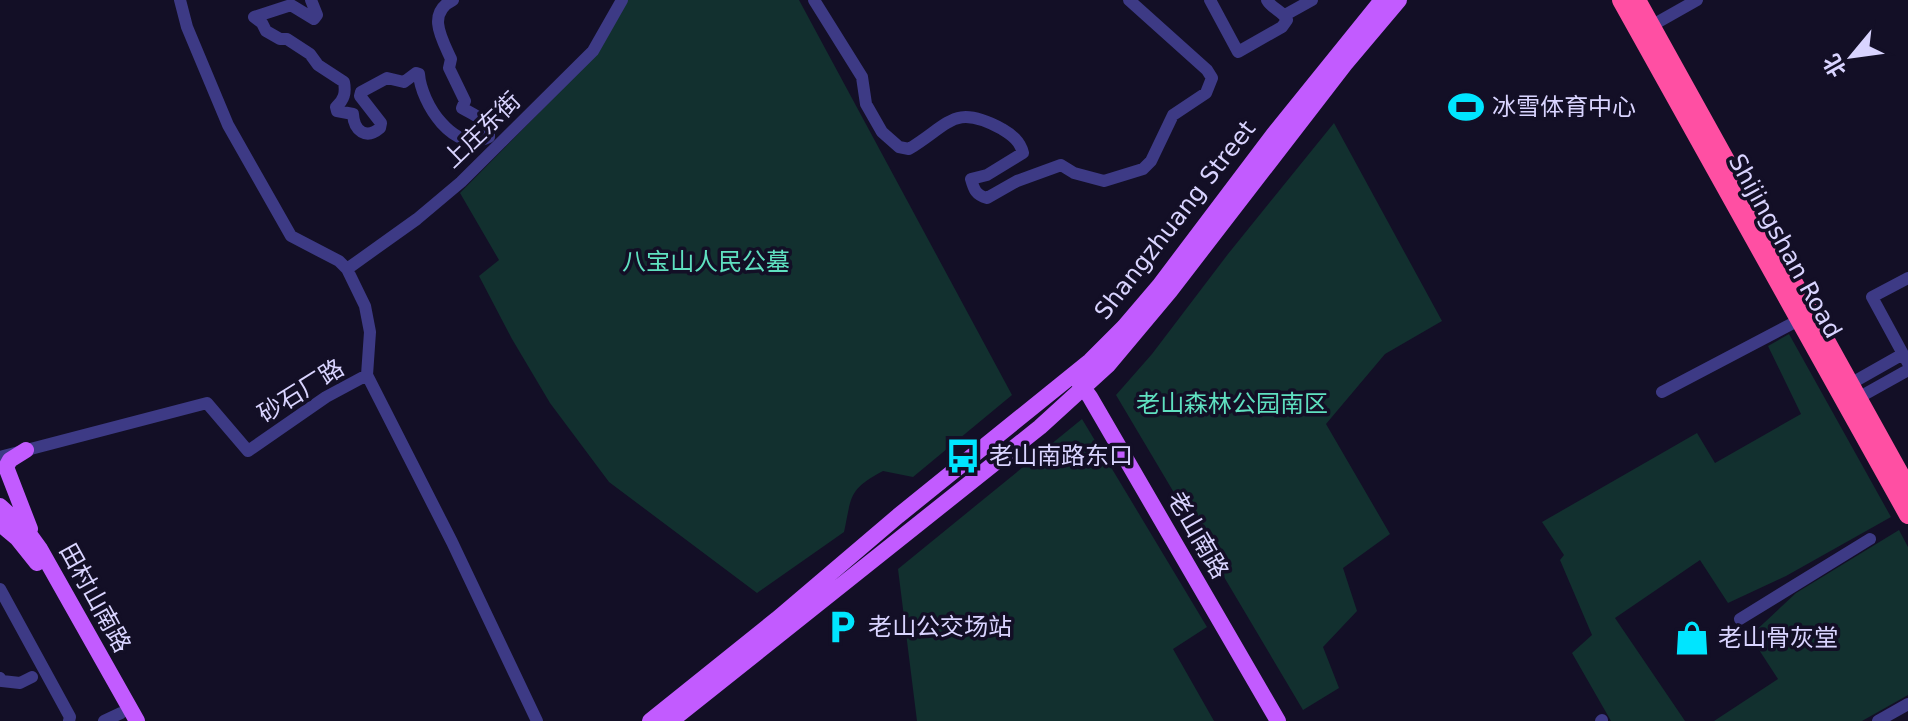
<svg xmlns="http://www.w3.org/2000/svg" width="1908" height="721" viewBox="0 0 1908 721" font-family="'DejaVu Sans','Noto Sans SC',sans-serif">
<rect width="100%" height="100%" fill="#130f26"/>
<!-- green -->
<path fill="#12302f" d="M626,0H799L1012,395L913,477L883,471C848,490 852,495 844,532L757,593L609,482L550,403L512,339L479,276L499,260L460,193L593,58Z
M1334,123L1442,321L1385,354L1326,424L1390,534L1343,568L1357,611L1323,647L1339,688L1303,710L1116,395L1152,354L1228,254Z
M1789,334L1891,517L1786,576L1728,603L1700,560L1615,618L1685,721H1611L1572,653L1592,635L1560,560L1564,555L1542,522L1697,433L1715,463L1801,414L1768,346Z
M1082,419L1207,627L1173,649L1214,721H917L898,569Z
M1899,530L1908,547V695L1862,721H1714L1778,679L1750,636L1796,593Z"/>
<g fill="none" stroke-linecap="round" stroke-linejoin="round">
<!-- minor -->
<path stroke="#3d3a85" stroke-width="12" d="M180,0L187,27L228,125L291,236L339,261L347,269L365,306L370,332L367,375
M311,0L317,15L314,19L291,5L254,17L262,23L266,31L280,39H287L310,54L318,65L344,82C346,93 344,100 336,107L337,111L353,114C354,131 366,140 380,128L381,123L360,96L361,92L387,78L404,82L416,73L419,74C421,103 454,155 489,137C490,120 474,115 462,108L465,101L449,68L451,59C442,39 426,13 453,0
M814,0L862,77L866,104L882,132L899,147L909,149C950,124 954,103 1002,129C1012,135 1020,141 1023,153L987,175L971,179C974,190 976,195 987,198L1017,181L1061,165L1074,173L1104,181L1143,169L1151,161L1173,115L1206,93L1212,78L1207,70L1129,0
M1210,0L1238,52L1282,27L1287,20C1283,11 1272,9 1267,0
M1285,15L1312,0
M1651,26L1697,0
M347,269L417,219L461,182L593,51L622,0
M1903,354L1872,297L1908,278
M1850,384L1903,354L1908,363
M1662,392L1799,320
M1858,398L1908,370
M0,457L207,403L248,451L326,397L367,375L452,542L537,721
M0,589L70,717L69,721
M1740,619L1870,539
M0,678L2,681L20,683L32,677
M104,721L121,713
M1601,721L1602,720
M1878,721L1908,704"/>
<!-- major -->
<path stroke="#c25bff" stroke-width="16" d="M1078,381L1090,397L1278,721
M26,450L10,460L6,467L30,529
M0,506L27,531L40,549L137,721
M0,524L17,538L37,563
M650,721L777,619L898,516L1090,361L1124,327L1159,286L1273,135L1382,0
M671,721L1040,427L1108,365L1170,291L1345,64L1399,0"/>
<!-- highway -->
<path stroke="#ff4fa3" stroke-width="18" d="M1621,0L1908,515
M1637,0L1908,488"/>
</g>
<!-- icons -->
<defs>
<g id="stadium-bare" transform="scale(2.76)"><path d="M0-5a6.5 5 0 1 0 0 10a6.5 5 0 1 0 0-10ZM-3.5-1.8h7v3.6h-7Z" fill="#00e5ff" stroke="#130f26" stroke-width="2.5" paint-order="stroke"/></g>
<g id="bus-bare" transform="scale(2.76)"><path d="M-5-6H5V4H4V6H2V4H-2V6H-4V4H-5ZM-3.5-4V0h7V-4ZM-3.5 1.2v1.5H-2V1.2ZM2 1.2v1.5H3.5V1.2Z" fill="#00e5ff" stroke="#130f26" stroke-width="2.5" paint-order="stroke"/></g>
<g id="parking-bare" transform="scale(2.76)"><path d="M-3.5-5.5H1a3.5 3.5 0 0 1 0 7H-1V5.5H-3.5ZM-1-3.4V-.6H.8a1.4 1.4 0 0 0 0-2.8Z" fill="#00e5ff" stroke="#130f26" stroke-width="2.5" paint-order="stroke"/></g>
<g id="shop-bare" transform="scale(2.76)"><path d="M-5-2.5h2.3a2.7 3.5 0 0 1 5.4 0H5L5.5 6h-11ZM-1.5-2.5h3a1.5 2.3 0 0 0-3 0Z" fill="#00e5ff" stroke="#130f26" stroke-width="2.5" paint-order="stroke"/></g>
</defs>
<g fill-rule="evenodd">
<use href="#stadium-bare" x="1466" y="107"/>
<use href="#bus-bare" x="963" y="456"/>
<use href="#parking-bare" x="842" y="627"/>
<use href="#shop-bare" x="1692" y="638"/>
</g>
<g text-anchor="middle" dominant-baseline="central" stroke-width="7" stroke-linejoin="round" paint-order="stroke">
<!-- poi labels -->
<g font-size="24" fill="#d9d4ff" stroke="#130f26" text-anchor="start">
<text x="1492" y="107">冰雪体育中心</text>
<text x="989" y="456">老山南路东口</text>
<text x="868" y="627">老山公交场站</text>
<text x="1718" y="638">老山骨灰堂</text>
</g>
<!-- street labels -->
<g font-size="24" fill="#d9d4ff" stroke="#130f26">
<text transform="translate(482 130) rotate(-44)">上庄东街</text>
<text transform="translate(1175 220) rotate(-52)">Shangzhuang Street</text>
<text transform="translate(1785 246) rotate(61)">Shijingshan Road</text>
<text transform="translate(301 391) rotate(-32)">砂石厂路</text>
<text transform="translate(1198 535) rotate(60)">老山南路</text>
<text transform="translate(95 598) rotate(61)">田村山南路</text>
</g>
<!-- park labels -->
<g font-size="24" fill="#5fe0c0" stroke="#130f26">
<text x="706" y="262">八宝山人民公墓</text>
<text x="1232" y="404">老山森林公园南区</text>
</g>
</g>
<!-- north arrow -->
<g transform="translate(1852 56) rotate(241)" stroke="#130f26" stroke-width="6" paint-order="stroke">
<path d="M0-6L14 30L0 20L-14 30Z" fill="#d9d4ff"/>
<text y="-12" font-size="22" font-weight="bold" text-anchor="middle" fill="#d9d4ff">北</text>
</g>
</svg>
